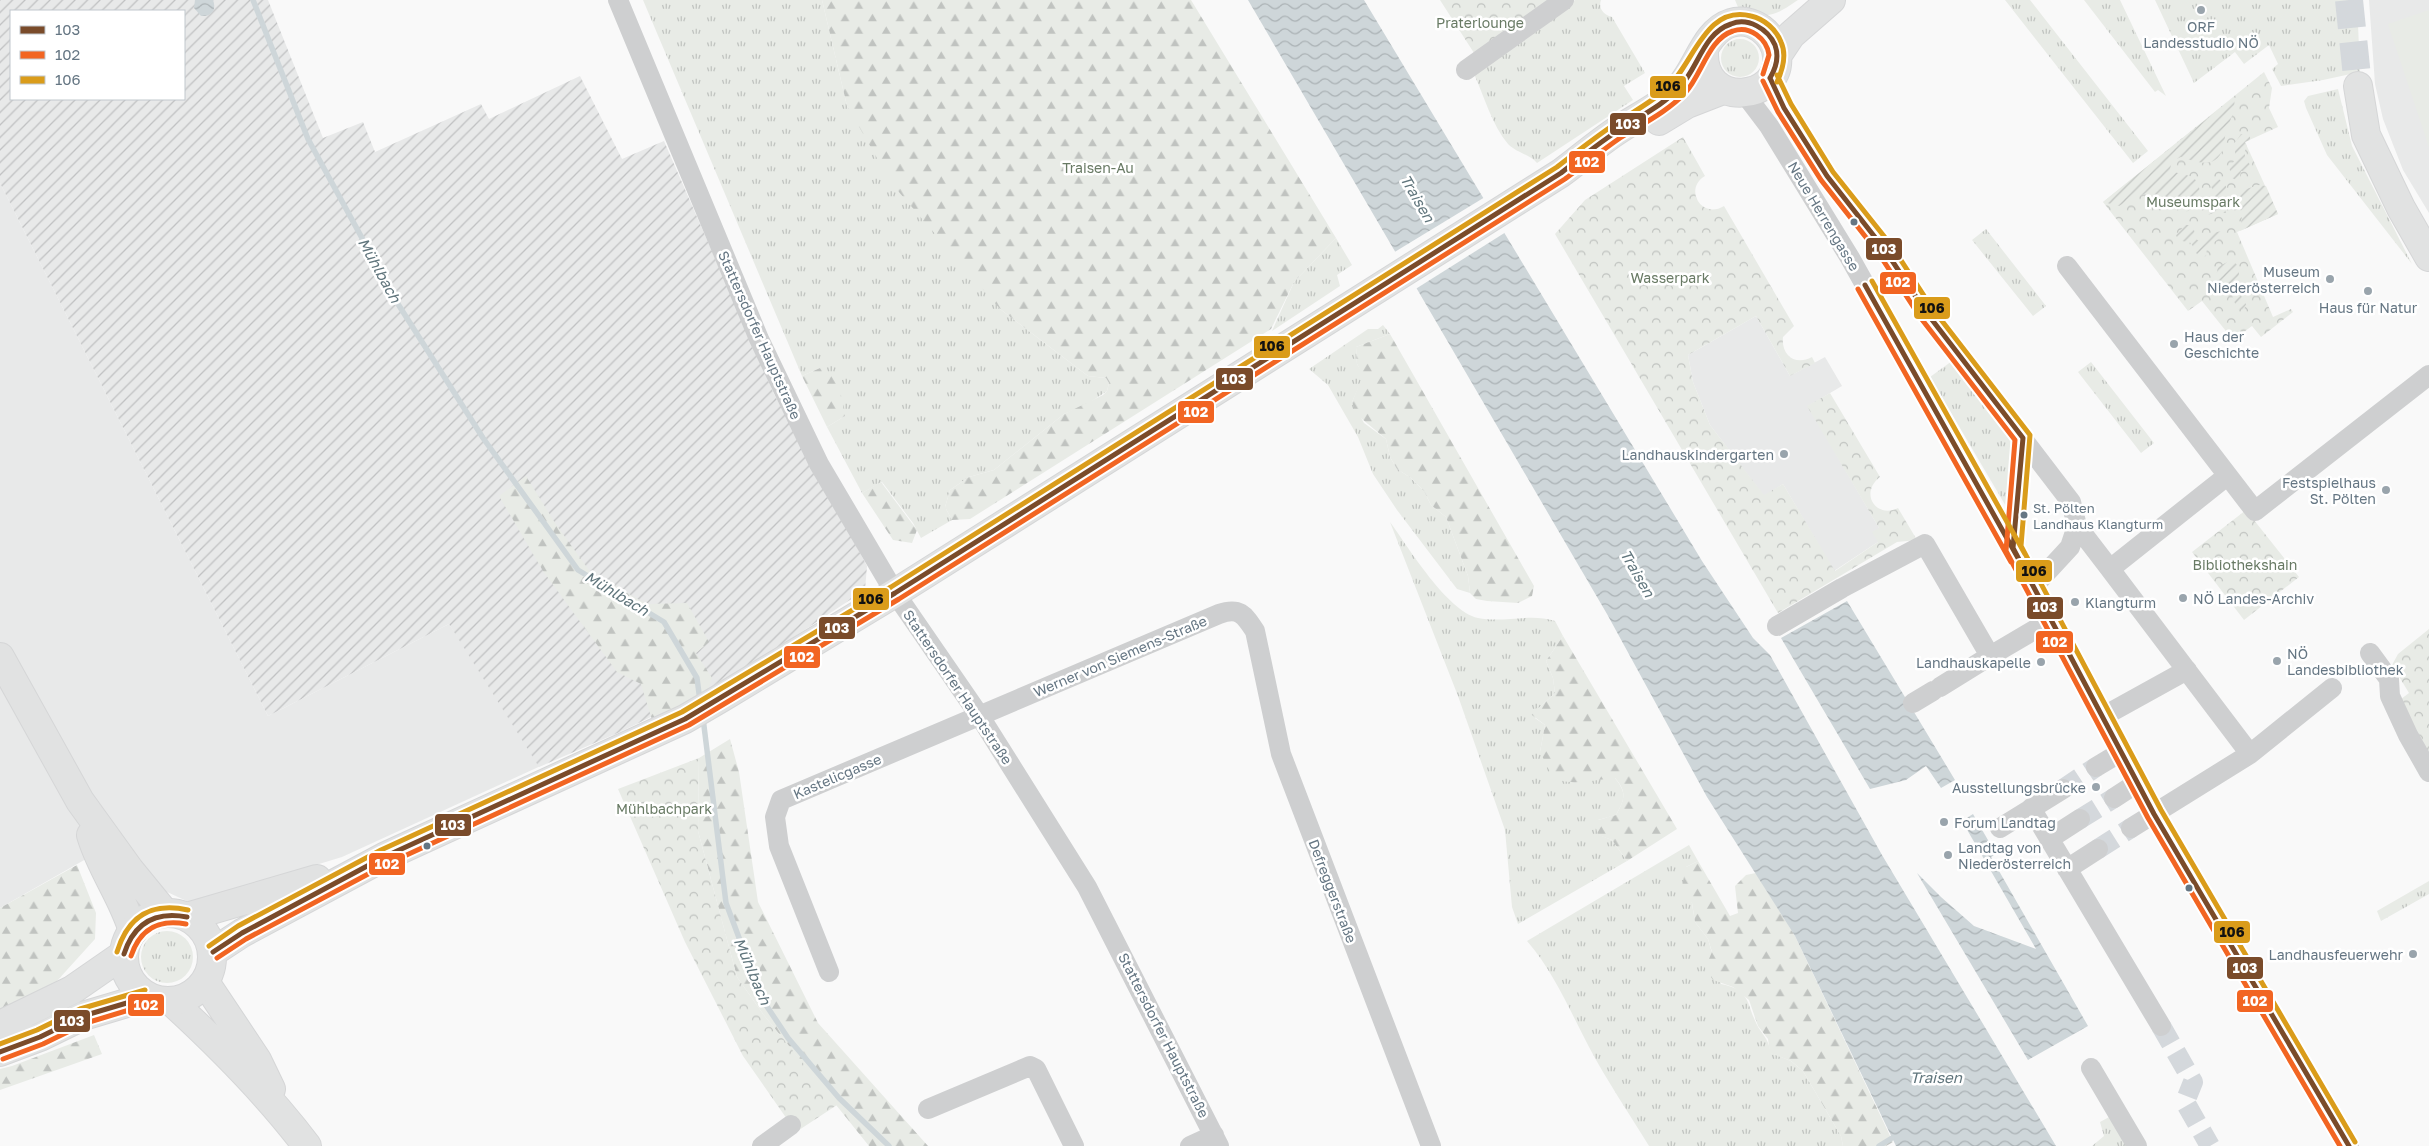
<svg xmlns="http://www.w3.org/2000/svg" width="2429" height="1146" viewBox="0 0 2429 1146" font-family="'Golos Text',sans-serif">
<defs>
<pattern id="industrial-furrows" width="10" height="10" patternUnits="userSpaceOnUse" patternTransform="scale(1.25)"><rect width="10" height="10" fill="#e8e9e9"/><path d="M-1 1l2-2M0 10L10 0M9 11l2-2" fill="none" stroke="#c0c1c2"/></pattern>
<pattern id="grass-tufts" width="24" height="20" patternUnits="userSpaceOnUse" patternTransform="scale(1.25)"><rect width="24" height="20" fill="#e8ebe6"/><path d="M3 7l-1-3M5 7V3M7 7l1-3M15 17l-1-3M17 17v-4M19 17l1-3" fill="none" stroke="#c0c3c0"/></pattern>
<pattern id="forest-firs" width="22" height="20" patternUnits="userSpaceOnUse" patternTransform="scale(1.25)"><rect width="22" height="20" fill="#e8ebe6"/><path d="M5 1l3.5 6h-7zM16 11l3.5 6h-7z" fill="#c0c3c0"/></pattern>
<pattern id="park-crowns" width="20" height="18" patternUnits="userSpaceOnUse" patternTransform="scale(1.25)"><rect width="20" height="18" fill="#e8ebe6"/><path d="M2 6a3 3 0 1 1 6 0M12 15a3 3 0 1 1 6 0" fill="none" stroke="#c0c3c0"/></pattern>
<pattern id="garden-furrows" width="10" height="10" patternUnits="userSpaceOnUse" patternTransform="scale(1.25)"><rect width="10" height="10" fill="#e8ebe6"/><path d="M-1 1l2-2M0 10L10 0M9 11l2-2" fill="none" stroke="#c0c3c0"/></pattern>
<pattern id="water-waves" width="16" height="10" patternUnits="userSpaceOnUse" patternTransform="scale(1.25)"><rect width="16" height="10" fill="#ced6d9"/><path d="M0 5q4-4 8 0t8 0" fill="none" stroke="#abb2b5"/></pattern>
</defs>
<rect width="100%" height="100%" fill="#f9f9f9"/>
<!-- built -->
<path fill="#e8e9e9" d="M2369,0H2429V213L2403,170L2383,119L2375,84Z
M0,183L268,716L449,624L545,764L342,857L191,903L154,886L121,839L0,908Z
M1756,316L1790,376L1825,357L1842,386L1808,406L1879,528L1878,542L1834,571L1783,484L1764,496L1710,425L1693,382L1688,355Z"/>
<!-- industrial -->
<path fill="url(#industrial-furrows)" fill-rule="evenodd" d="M0,0H268L323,138L363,122L375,152L481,104L489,119L580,76L622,159L664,141L774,394L867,566L865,590L753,664L707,690L620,732L539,767L449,624L268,716L0,183ZM11,11H184V99H11Z"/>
<!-- grass -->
<path fill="url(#grass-tufts)" d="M643,0H822L847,106L1000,309L1088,376L1106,378L1109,383L1107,391L1086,405L1064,414L994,470L969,477L950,490L945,507L952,520L921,538L913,523L882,482L862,493L827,427L845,416L820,368L802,376Z
M1575,0H1601C1598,9 1604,15 1612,17L1645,73L1624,86L1633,100L1537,163C1529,154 1517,153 1508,144C1492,125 1484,96 1474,74Z
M1735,0H1798C1773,17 1770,18 1740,12Z
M2005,0H2030L2148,151L2133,163Z
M2084,0H2120L2166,96L2158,90L2155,92Z
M2155,0H2357L2360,72L2323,80L2281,86L2272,69L2278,64L2269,45L2244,64L2235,52L2194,83Z
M1721 58a19 19 0 1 1 38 0a19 19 0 1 1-38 0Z
M2338,89L2352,146L2412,264L2327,155L2306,108L2304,101L2308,96Z
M1986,229L2046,306L2033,316L1972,240Z
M1336,238L1352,265L1337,275L1340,286L1272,331L1294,282Z
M1383,325L1390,334L1356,347L1357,364L1364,375L1352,402L1364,423L1386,439L1390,457L1397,469L1411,478L1424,491L1431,505L1446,517L1468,576L1470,593L1457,589L1397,510L1373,474L1358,437L1328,385L1309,369L1368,329H1378Z
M1952,361L2011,435L2007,508L1930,377Z
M2091,362L2154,443L2141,453L2078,372Z
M1390,522C1409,548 1447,611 1478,618C1504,623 1531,613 1555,621L1563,636L1546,661L1553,678L1555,693L1540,707L1535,718L1545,725L1540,752L1615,778C1627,793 1625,799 1616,815L1598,820L1599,835L1612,840L1627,861L1518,924L1512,907L1505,830L1458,696Z
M1689,845L1698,861L1686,867L1695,922L1708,939L1721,984C1751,990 1746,1003 1757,1025C1764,1037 1768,1038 1771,1053L1791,1061L1803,1071L1841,1136L1843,1146H1649C1629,1113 1607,1081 1589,1047C1570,1011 1554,972 1527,941Z
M2429,881V894L2381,921L2377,911Z
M141 957a26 26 0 1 1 52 0a26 26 0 1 1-52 0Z
M2111,1116L2129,1146H2092L2104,1136L2100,1122Z"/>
<!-- forest -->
<path fill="url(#forest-firs)" d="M822,0H1191L1336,238L1294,282L1271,329L970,519L952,520L945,507L950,490L969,477L994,470L1064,414L1103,395L1107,391L1109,383L1106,378L1088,376L1000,309L892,184L847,106Z
M1390,334L1534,586L1532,596L1518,603L1487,601L1476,599L1470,593L1468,576L1446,517L1431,505L1424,491L1411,478L1397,469L1390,457L1386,439L1356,414L1352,402L1363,375L1357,364L1356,347Z
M820,368C841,373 841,398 845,416L827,427L802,376Z
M526,476L555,523L591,573L647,604L687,603L709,642L696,653L712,678L707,693L653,723L641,684L617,672L543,571L499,496Z
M881,482L917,530L912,543L893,540L862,493Z
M1563,636L1677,829L1627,861L1612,840L1598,835L1596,828L1598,820L1616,815C1625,799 1627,792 1615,778C1600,779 1564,788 1553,776C1548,770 1544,759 1540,752L1545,725L1528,712L1540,707L1555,693L1553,678L1546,661Z
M730,739L739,772L758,902L818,1023L928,1146H869L763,1014L737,977L698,831L699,758Z
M1698,861L1730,916L1738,913L1735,886L1746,875L1756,873L1795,936L1893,1142L1886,1146H1843L1841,1136L1803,1071L1791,1061L1770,1053L1768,1039L1758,1026L1749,1000L1733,987L1713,980L1705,968L1712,952L1708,939L1695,922L1692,903L1681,891L1686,867Z
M77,865L96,913L95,939L47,992L0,1014V908Z
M94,1035L102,1054L0,1090V1069L12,1066Z"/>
<!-- park -->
<path fill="url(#park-crowns)" d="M1440,0H1548L1474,53Z
M2264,72L2272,88L2269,108L2278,127L2245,142L2278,214L2237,232L2273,317L2291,309L2293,312L2261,337L2252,326L2233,340L2202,301L2188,311L2103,202Z
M1683,137L1705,176C1683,189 1702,220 1724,206L1794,326L1783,337C1781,355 1795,366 1812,357L1815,363L1790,376L1756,316L1688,355L1693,382L1710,425L1764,495L1783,484L1835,571L1878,542L1872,532L1879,528L1807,406L1830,393L1880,477C1859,493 1876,519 1898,508L1917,540L1897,542L1778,613L1555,234L1585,200Z
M2246,510L2299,577L2244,620L2192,552Z
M2429,629V763L2397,702L2409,693L2392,665L2398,654Z
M699,758L698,831L737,977L763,1014L837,1105L796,1132L743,1056L685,942L618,789Z"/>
<!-- garden -->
<path fill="url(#garden-furrows)" d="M2234,97C2236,110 2231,117 2227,130C2224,136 2225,143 2223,149C2215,170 2197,162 2181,157L2172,161L2170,169C2177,175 2184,173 2192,177C2201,182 2202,198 2196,205C2194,208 2189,210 2186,212L2174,208L2150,192L2135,197L2119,206L2103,202Z
M2241,134H2247L2250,137V140L2245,142L2247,146C2242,155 2246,159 2251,166L2248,171H2241L2240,177L2236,180L2232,178L2229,167L2236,159L2234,144Z
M2218,178L2226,186V198L2223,203L2226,213L2216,212L2208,215L2205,213L2206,210L2214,208L2219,201L2209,183L2212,179Z
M2259,185L2266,186L2278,214L2240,231L2242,216L2238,198L2243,190Z
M2185,225H2190L2194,230L2196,239L2202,243L2212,233L2222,231L2223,235L2207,248L2206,256L2199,258L2191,243L2178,240L2176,235Z
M2231,260C2244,267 2238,276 2236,287L2246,304L2244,310L2237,309L2230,290L2219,281L2216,276L2218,267Z"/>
<!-- pitch -->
<path fill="#e8ebe6" d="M2429,10V147L2388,24Z"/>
<!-- water -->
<path fill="url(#water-waves)" d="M195,0H213C217,10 211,17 201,16L194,8Z
M1248,0H1364L1702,561L1753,638L1770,655L1882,855L2056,1146H1896L1795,936L1707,797L1607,614Z
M1847,601L1955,780L1941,788L1926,766L1906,780L1870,789L1781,638Z
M1973,814L1996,854L1991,857L2088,1026L2028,1060L1917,873L1941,897L1974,926L2036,949L1962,821Z"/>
<!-- pier -->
<path fill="#f9f9f9" d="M1485,197L1506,232L1414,290L1393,253Z"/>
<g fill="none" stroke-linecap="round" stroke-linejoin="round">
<!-- stream -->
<path stroke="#ced6d9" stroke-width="5.5" d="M253,0L308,139L398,304L483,438L578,570L664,622L697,678L700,701
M703,718L726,903L762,999L788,1038L839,1098L889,1146
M1879,1146L1892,1138"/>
<!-- street-tunnel -->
<path stroke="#d4d8dc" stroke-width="20" stroke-dasharray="20 10" stroke-linecap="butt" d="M2063,789L2096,767
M2080,819L2114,798
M2098,849L2131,828
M2161,1026L2193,1082L2185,1102L2210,1146"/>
<!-- primary-tunnel -->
<path stroke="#d4d8dc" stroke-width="28" stroke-dasharray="28 14" stroke-linecap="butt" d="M2349,0L2358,86"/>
<!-- secondary casing -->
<g stroke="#d5d6d7" stroke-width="30">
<path id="secondary" d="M0,657L80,801L129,869L165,913
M91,835C101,869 123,897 133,931
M205,982L257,1060L271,1089
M172,1002C220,1046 267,1093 307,1146"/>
</g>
<!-- primary casing -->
<g stroke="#d5d6d7" stroke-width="30">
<path id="primary" d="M1777,56L1791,35L1831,0
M2358,86L2366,135L2401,208L2429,257
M1659,121L1687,104L1723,90
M124 957a44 44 0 1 1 88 0a44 44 0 1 1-88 0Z
M187,917L317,879
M213,952L242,933L384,857L685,719L721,698L895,593L1561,173C1580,159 1598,143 1618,130C1639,116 1663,105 1680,87C1698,67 1705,31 1731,23C1752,16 1775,34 1777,56C1782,101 1702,110 1704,52
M0,1025L72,990L124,954
M0,1052L40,1037L83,1016L147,997"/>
</g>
<!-- street -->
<path stroke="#cecfd0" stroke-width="20" d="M618,0L759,339L819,464L895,593L979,715L1087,887L1219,1146
M1466,70L1564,0
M1770,78L1784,108L1827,176L1885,250L1926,312L2071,502L2077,526L2070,547L2034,586
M1744,93L1769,126L1850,258L2013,548L2154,814L2349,1146
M2067,266L2255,511L2429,375
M2077,526L2110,569L2227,476
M2110,569L2250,754
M1777,626L1842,588L1925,544L1990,656L2051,620
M2370,653L2389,679L2390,696L2408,735L2429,772
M1940,687L1990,656
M1913,703L1933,691
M2102,717L2187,670
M2096,767L2121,752
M2114,798L2137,783
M2031,808L2161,1026
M2000,828L2063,789
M2131,828L2250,754L2332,688
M2049,839L2080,819
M2067,869L2098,849
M829,972L779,846L775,817L781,800L1219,614C1239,607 1244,614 1255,631L1281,754L1431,1146
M2091,1068L2137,1146
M928,1109L1030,1066L1036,1069L1074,1146
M762,1146L791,1125
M1190,1146L1214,1135"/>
<!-- secondary -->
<use href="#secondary" stroke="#e1e2e2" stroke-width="28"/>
<!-- primary -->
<use href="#primary" stroke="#e1e2e2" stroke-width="28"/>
<!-- bus-1 casing -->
<g stroke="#fff" stroke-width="9">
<path id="bus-1" d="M1770,78L1784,108L1827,176L1885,250L1926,312L2023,438L2013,548L2154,814L2349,1146
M1865,285L2018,558
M213,952L242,933L384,857L685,719L895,593L1561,173C1580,158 1599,143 1619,130C1640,116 1662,106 1679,88C1698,69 1703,33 1731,24C1748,17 1768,29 1775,45C1779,56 1776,68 1770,78
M124,954C134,923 155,911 187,917
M0,1052L40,1037L83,1016L147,997"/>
</g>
<!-- bus-2 casing -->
<g stroke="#fff" stroke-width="9">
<path id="bus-2" d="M1763,81L1778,112L1821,180L1879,254L1920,317L2015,440L2006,551L2148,818L2340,1146
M1858,289L2011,562
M131,956C140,929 158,919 186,924
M217,958L246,939L387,864L689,725L899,599L1565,179C1583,166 1601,151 1620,138C1642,124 1667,112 1685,93C1702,75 1708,39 1733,31C1750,25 1767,39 1769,55L1763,74
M3,1059L43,1044L86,1023L149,1004"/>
</g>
<!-- bus-3 casing -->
<g stroke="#fff" stroke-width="9">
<path id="bus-3" d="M1777,75L1791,104L1833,172L1891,245L1932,308L2030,435L2021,546L2161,810L2355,1142
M1872,281L2025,554
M209,946L238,926L381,850L682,712L891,587L1557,167C1575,153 1593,139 1612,126C1629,114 1649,104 1665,90C1693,67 1704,4 1751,16C1764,19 1776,29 1781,42C1787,55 1783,69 1777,82
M117,952C128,916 151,902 188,910
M0,1044L37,1030L80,1009L145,990"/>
</g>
<!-- bus-1 -->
<use href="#bus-1" stroke="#7a4b2a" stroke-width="5"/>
<!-- bus-2 -->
<use href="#bus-2" stroke="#f26522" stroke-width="5"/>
<!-- bus-3 -->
<use href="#bus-3" stroke="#da9c1a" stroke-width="5"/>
</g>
<!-- markers -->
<g fill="#99a4ac" stroke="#fff" stroke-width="2">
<circle cx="2201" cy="10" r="5"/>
<circle cx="2330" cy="279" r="5"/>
<circle cx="2368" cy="291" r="5"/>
<circle cx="2174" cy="344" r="5"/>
<circle cx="1784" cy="454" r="5"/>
<circle cx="2386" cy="490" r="5"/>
<circle cx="2183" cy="598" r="5"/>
<circle cx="2075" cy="602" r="5"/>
<circle cx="2277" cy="661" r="5"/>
<circle cx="2041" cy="662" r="5"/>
<circle cx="2096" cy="787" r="5"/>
<circle cx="1944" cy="822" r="5"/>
<circle cx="1948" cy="855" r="5"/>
<circle cx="2413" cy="954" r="5"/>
</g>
<g fill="#657683" stroke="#fff" stroke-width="2">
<circle cx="1854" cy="222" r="4.5"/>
<circle cx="2024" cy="515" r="4.5"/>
<circle cx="427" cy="846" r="4.5"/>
<circle cx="2189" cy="888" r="4.5"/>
</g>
<g text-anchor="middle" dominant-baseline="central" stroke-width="5" stroke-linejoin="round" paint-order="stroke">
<!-- bus labels -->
<g font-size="13" fill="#657683" stroke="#fff" text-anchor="start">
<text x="2033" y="508">St. Pölten<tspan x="2033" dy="16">Landhaus Klangturm</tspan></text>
</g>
<!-- park labels -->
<g font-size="14" fill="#687a64" stroke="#fff">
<text x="1480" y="22">Praterlounge</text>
<text x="1098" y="167">Traisen-Au</text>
<text x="2193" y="201">Museumspark</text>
<text x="1670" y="277">Wasserpark</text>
<text x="2245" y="564">Bibliothekshain</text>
<text x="664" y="808">Mühlbachpark</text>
</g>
<!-- poi labels -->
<g font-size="14" fill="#657683" stroke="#fff" text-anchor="end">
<text x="2201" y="26" text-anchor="middle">ORF<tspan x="2201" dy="16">Landesstudio NÖ</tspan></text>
<text x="2320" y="271">Museum<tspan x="2320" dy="16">Niederösterreich</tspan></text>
<text x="2368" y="307" text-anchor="middle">Haus für Natur</text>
<text x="2184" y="336" text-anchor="start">Haus der<tspan x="2184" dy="16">Geschichte</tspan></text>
<text x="1774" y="454">Landhauskindergarten</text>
<text x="2376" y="482">Festspielhaus<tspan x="2376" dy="16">St. Pölten</tspan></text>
<text x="2193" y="598" text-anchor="start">NÖ Landes-Archiv</text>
<text x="2085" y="602" text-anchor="start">Klangturm</text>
<text x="2287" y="653" text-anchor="start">NÖ<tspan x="2287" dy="16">Landesbibliothek</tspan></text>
<text x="2031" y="662">Landhauskapelle</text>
<text x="2086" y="787">Ausstellungsbrücke</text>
<text x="1954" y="822" text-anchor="start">Forum Landtag</text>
<text x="1958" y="847" text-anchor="start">Landtag von<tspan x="1958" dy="16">Niederösterreich</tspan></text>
<text x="2403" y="954">Landhausfeuerwehr</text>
</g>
<!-- street labels -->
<g font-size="14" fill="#657683" stroke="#fff">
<text transform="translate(1824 216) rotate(59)">Neue Herrengasse</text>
<text transform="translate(760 335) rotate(66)">Stattersdorfer Hauptstraße</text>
<text transform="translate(1120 656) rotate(-23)">Werner von Siemens-Straße</text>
<text transform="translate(958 687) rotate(56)">Stattersdorfer Hauptstraße</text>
<text transform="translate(837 776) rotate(-23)">Kastelicgasse</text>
<text transform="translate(1333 891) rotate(69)">Defreggerstraße</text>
<text transform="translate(1164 1035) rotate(63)">Stattersdorfer Hauptstraße</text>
</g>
<!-- water labels -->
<g font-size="15" font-style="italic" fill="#60757c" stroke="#fff">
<text transform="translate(1418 198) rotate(60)">Traisen</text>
<text transform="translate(380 270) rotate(61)">Mühlbach</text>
<text transform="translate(1638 573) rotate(60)">Traisen</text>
<text transform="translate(617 593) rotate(31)">Mühlbach</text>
<text transform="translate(753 971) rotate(67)">Mühlbach</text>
<text x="1936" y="1077">Traisen</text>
</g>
</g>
<g stroke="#fff" stroke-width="2">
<rect x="1649" y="75" width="38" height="24" rx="5" fill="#da9c1a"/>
<rect x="1609" y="112" width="38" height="24" rx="5" fill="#7a4b2a"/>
<rect x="1568" y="150" width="38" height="24" rx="5" fill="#f26522"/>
<rect x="1865" y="237" width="38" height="24" rx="5" fill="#7a4b2a"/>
<rect x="1879" y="271" width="38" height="24" rx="5" fill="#f26522"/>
<rect x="1913" y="296" width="38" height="24" rx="5" fill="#da9c1a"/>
<rect x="1253" y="335" width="38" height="24" rx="5" fill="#da9c1a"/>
<rect x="1215" y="367" width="39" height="24" rx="5" fill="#7a4b2a"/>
<rect x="1177" y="400" width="38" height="24" rx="5" fill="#f26522"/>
<rect x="2015" y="559" width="38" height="24" rx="5" fill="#da9c1a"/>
<rect x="852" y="587" width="38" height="24" rx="5" fill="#da9c1a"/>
<rect x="2026" y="596" width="38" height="24" rx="5" fill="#7a4b2a"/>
<rect x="818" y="616" width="38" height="24" rx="5" fill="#7a4b2a"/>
<rect x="2035" y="630" width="39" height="24" rx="5" fill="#f26522"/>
<rect x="783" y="645" width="38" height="24" rx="5" fill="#f26522"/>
<rect x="434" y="813" width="38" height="24" rx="5" fill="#7a4b2a"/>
<rect x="368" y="852" width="38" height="24" rx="5" fill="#f26522"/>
<rect x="2213" y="920" width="38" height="24" rx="5" fill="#da9c1a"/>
<rect x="2226" y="956" width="38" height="24" rx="5" fill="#7a4b2a"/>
<rect x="2236" y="989" width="38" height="24" rx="5" fill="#f26522"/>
<rect x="127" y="993" width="38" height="24" rx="5" fill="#f26522"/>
<rect x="53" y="1009" width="38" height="24" rx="5" fill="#7a4b2a"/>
</g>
<g font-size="14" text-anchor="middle" font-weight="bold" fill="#fff">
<text x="1628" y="129">103</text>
<text x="1587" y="167">102</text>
<text x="1884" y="254">103</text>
<text x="1898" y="287">102</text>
<text x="1234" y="384">103</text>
<text x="1196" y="417">102</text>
<text x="2045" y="612">103</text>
<text x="837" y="633">103</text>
<text x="2055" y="647">102</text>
<text x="802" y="662">102</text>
<text x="453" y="830">103</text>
<text x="387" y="869">102</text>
<text x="2245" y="973">103</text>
<text x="2255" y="1006">102</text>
<text x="146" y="1010">102</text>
<text x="72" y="1026">103</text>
</g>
<g font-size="14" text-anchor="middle" font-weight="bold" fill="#111">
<text x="1668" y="91">106</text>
<text x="1932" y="313">106</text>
<text x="1272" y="351">106</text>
<text x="2034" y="576">106</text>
<text x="871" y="604">106</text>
<text x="2232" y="937">106</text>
</g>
<!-- legend -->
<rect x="10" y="10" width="175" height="90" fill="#ffffff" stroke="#c1c8cd"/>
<rect x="20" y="26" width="25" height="8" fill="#7a4b2a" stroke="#c1c8cd"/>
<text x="55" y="35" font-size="15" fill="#657683">103</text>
<rect x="20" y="51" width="25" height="8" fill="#f26522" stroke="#c1c8cd"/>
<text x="55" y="60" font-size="15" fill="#657683">102</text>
<rect x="20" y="76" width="25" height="8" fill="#da9c1a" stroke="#c1c8cd"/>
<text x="55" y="85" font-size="15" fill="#657683">106</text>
</svg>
